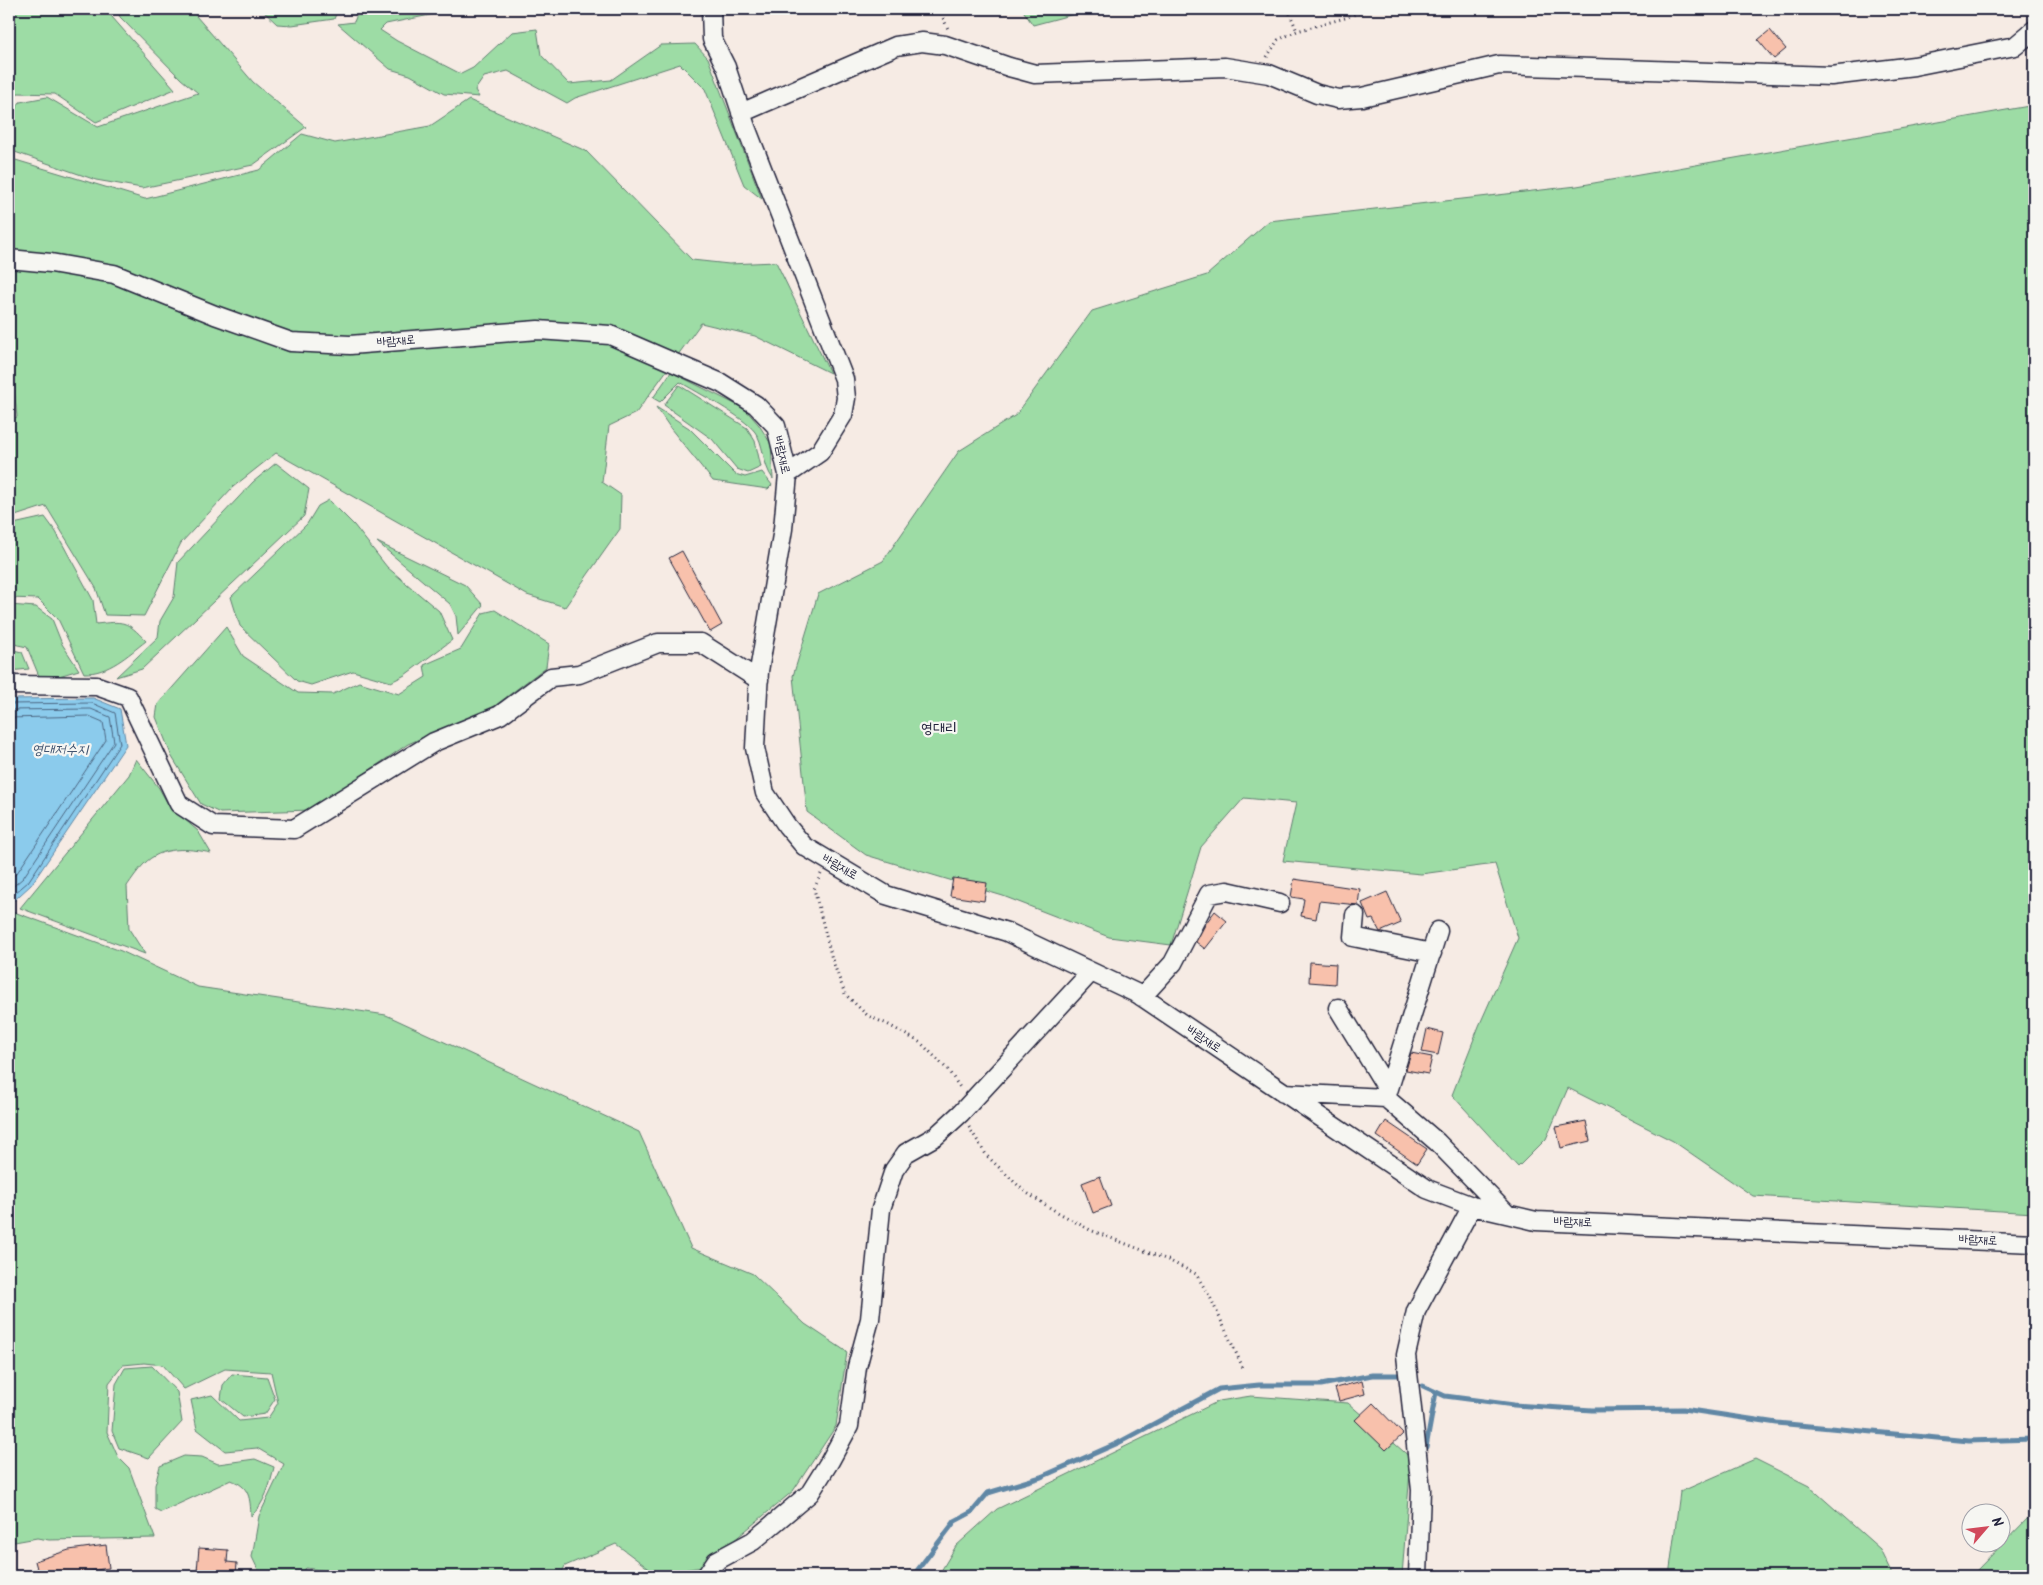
<svg xmlns="http://www.w3.org/2000/svg" width="2043" height="1585" viewBox="0 0 2043 1585" font-family="Kalam,'Poor Story',sans-serif">
<rect width="100%" height="100%" fill="#f6ebe4"/>
<filter id="ink" filterUnits="userSpaceOnUse"><feTurbulence type="fractalNoise" baseFrequency=".02" numOctaves="2"/><feDisplacementMap in="SourceGraphic" scale="10" xChannelSelector="R" yChannelSelector="G"/><feConvolveMatrix kernelMatrix="1 2 1 2 8 2 1 2 1" color-interpolation-filters="sRGB"/></filter>
<g filter="url(#ink)">
<!-- green -->
<path fill="#9ddca5" stroke="#607f70" d="M9,9H105L175,89L96,122L55,94L18,93L9,104Z
M117,9H190L253,82L306,127L253,165L142,188L96,180L9,150V119L20,102L47,97L98,127L198,93L181,79L120,17Z
M261,9H338L334,19L292,25L277,24Z
M359,9H459L386,24L380,30L397,41L461,74L473,68L512,32L537,29L541,55L569,84L611,80L661,45L695,44L708,58L762,199L744,185L705,89L680,64L575,98L567,103L508,71L484,77L475,90L479,97L444,94L410,75L390,69L338,24L354,22Z
M1022,9H1093L1033,25Z
M469,100L586,151L692,260L729,264L776,262L830,373L755,336L701,323L636,413L609,426L602,482L621,495L620,529L565,607L527,595L276,453L233,487L181,543L144,616L105,615L96,588L46,506L9,518V420L17,417L14,388H9V158L145,199L259,170L302,134L335,143L430,126Z
M2029,106H2034V1213L1753,1196L1673,1141L1568,1088L1546,1139L1518,1167L1452,1095L1479,1026L1518,938L1495,864L1421,874L1283,861L1296,803L1244,798L1201,847L1171,945L1109,937L1003,896L866,855L807,812L793,676L818,594L883,561L959,451L1016,415L1092,311L1207,275L1269,221L1577,186Z
M671,372L745,409L759,425L771,444L773,479C762,464 764,443 755,432C743,416 698,393 680,382L660,402L653,398Z
M679,385L747,428L755,441L761,467L748,473L737,469L712,439L664,405Z
M656,407L689,428L735,474L745,477L762,472L772,485L768,489L713,481L671,429Z
M276,463L309,489L304,516L142,669L116,677L158,637L160,621L174,597L178,562L253,482Z
M329,500L354,525L387,567L439,611L452,640L405,675L391,682L353,671L311,685L297,681L240,626L231,597L307,524L318,506Z
M45,517L56,532L93,600L96,624C124,621 126,620 146,641C128,655 108,674 84,673L58,619L38,599L9,598V525Z
M377,542L465,585L483,605L458,635L456,616L450,604Z
M9,605L36,607L52,619L62,644L79,670L52,678L39,676L27,647L9,643Z
M495,610L549,644L546,667L492,708L408,744L311,810L220,813L201,804L172,757L156,717L158,704L226,627L243,656L298,693L333,694L359,682L399,694L426,677L424,665L461,649L483,613Z
M9,649L22,652L29,669L9,671Z
M136,759L159,788L169,806L198,831L211,853C189,848 161,846 144,864C137,871 132,879 127,886L129,929L145,954L20,908L129,775Z
M9,912H14L121,951L198,987L386,1015L639,1132L691,1248L753,1274L805,1324L847,1352L836,1426L793,1491L702,1567L656,1574L616,1544L565,1566L560,1576H343L341,1573L306,1568L299,1576H261L252,1557L259,1516L284,1464L257,1448L225,1451L197,1429L191,1400L212,1395L239,1421L268,1418L278,1403L271,1372L225,1369L184,1389L163,1365L144,1363L123,1365L109,1383L107,1432L118,1457L129,1468L155,1538L49,1540L37,1538L9,1543Z
M152,1366L177,1392L182,1422L149,1458L119,1448L112,1431L116,1384L125,1368Z
M232,1374L267,1377L275,1399L265,1414L243,1417L221,1399L223,1385Z
M1251,1396L1348,1403L1411,1458L1402,1576H938L956,1546L997,1509L1219,1401Z
M184,1456L202,1457L218,1464L255,1459L274,1467C271,1483 264,1505 251,1516C250,1498 250,1487 231,1480L161,1512L155,1509V1485L160,1466Z
M1755,1459L1809,1486L1880,1549L1893,1576H1669L1680,1492Z
M2034,1512V1576H1975L1976,1571Z"/>
<!-- water -->
<path fill="#8bcbec" stroke="#6187a5" d="M93,698L120,709L126,745L31,885L9,905V699Z"/>
<g fill="none" stroke-linecap="round" stroke-linejoin="round">
<!-- shore -->
<path stroke="#4c6682" stroke-width="1" d="M9,704L92,703L115,713L120,744L28,882L9,898
M9,710L91,709L110,717L114,742L23,878L9,890
M9,718L89,716L103,722L106,740L17,873L9,880"/>
<!-- stream -->
<path stroke="#6187a5" stroke-width="5" d="M1423,1386L1445,1396L1514,1405L1592,1410L1683,1409L1777,1423L1969,1441L2034,1439
M1426,1447L1436,1392
M913,1576L955,1521L972,1512L988,1493L1041,1477L1118,1443L1219,1389L1259,1385H1321L1372,1375H1398"/>
</g>
<!-- building -->
<path fill="#f8c1ac" stroke="#22223b" d="M1770,30L1786,49L1774,59L1758,40Z
M682,551L722,625L710,632L669,558Z
M953,878L987,883L984,901L950,896Z
M1294,879L1360,889L1358,905L1319,901L1316,919L1301,916L1304,899L1291,897Z
M1387,892L1401,923L1380,932L1373,919L1369,920L1362,903Z
M1215,911L1227,921L1205,949L1196,942L1206,923Z
M1310,962L1336,964L1335,984L1309,982Z
M1427,1029L1443,1033L1438,1055L1422,1052Z
M1411,1053L1432,1057L1428,1074L1406,1070Z
M1386,1121L1427,1149L1417,1164L1377,1136Z
M1586,1121L1590,1141L1561,1148L1556,1127Z
M1100,1176L1111,1206L1093,1213L1082,1183Z
M1362,1381L1365,1394L1339,1401L1335,1388Z
M1373,1403L1403,1434L1386,1450L1355,1420Z
M106,1545L109,1568L58,1576H39L35,1561L69,1550Z
M199,1548L228,1550L227,1562L237,1563L236,1576H205V1572L197,1571Z"/>
<g fill="none" stroke-linecap="round" stroke-linejoin="round">
<!-- minor casing -->
<g stroke="#22223b" stroke-width="21">
<path id="minor" d="M711,9L712,39L726,67L746,127L844,379L846,398L843,415L820,452L788,474
M741,113L896,46L922,42L945,45L1009,67L1035,74L1225,67L1269,74L1317,94L1338,99L1362,97L1499,65L1831,76L1914,66L2015,46L2034,30
M9,259L51,263L114,274L215,315L291,342L350,345L538,330L610,335L721,383L756,405L776,426L788,474L783,529L759,671L755,748L765,793L787,826L804,846L886,895L1007,932L1138,994L1427,1189L1472,1206L1536,1221L2034,1243
M9,685L97,686L128,697L179,804L213,826L294,829L434,742L500,715L551,677L579,674L658,643H701L759,680
M1355,915L1353,937L1432,953
M1142,997L1173,963L1209,894L1227,891L1280,903
M1338,1008L1388,1090
M1283,1093L1386,1098L1437,1142L1507,1214
M1386,1098L1438,931
M706,1576L716,1561L753,1541L810,1493L830,1461L849,1426L857,1367L870,1319L881,1209L894,1170L906,1153L936,1136L961,1113L1091,972
M1418,1576L1421,1490L1406,1355L1416,1311L1472,1206"/>
</g>
<!-- path -->
<path stroke="#22223b" stroke-width="3" stroke-dasharray="1 4" stroke-linecap="butt" d="M939,9L948,29
M1288,9L1297,31
M1267,57L1278,40L1297,31L1345,18L1368,9
M821,874L814,889L832,959L845,994L868,1016L887,1024L921,1043L948,1070L961,1089
M969,1127L987,1156L1024,1191L1052,1209L1090,1230L1168,1260L1196,1274L1211,1299L1244,1370"/>
<!-- minor -->
<use href="#minor" stroke="#f6f6f2" stroke-width="18"/>
</g>
</g>
<g text-anchor="middle" dominant-baseline="central" stroke-width="4.5" stroke-linejoin="round" paint-order="stroke">
<!-- street labels -->
<g font-size="12" fill="#22223b" stroke="#f6f6f2">
<text transform="translate(396 341) rotate(-4)">바람재로</text>
<text transform="translate(782 455) rotate(78)">바람재로</text>
<text transform="translate(840 867) rotate(30)">바람재로</text>
<text transform="translate(1204 1039) rotate(34)">바람재로</text>
<text transform="translate(1573 1222) rotate(2)">바람재로</text>
<text transform="translate(1978 1240) rotate(3)">바람재로</text>
</g>
<!-- water labels -->
<g font-size="14" font-style="italic" fill="#425570" stroke="#f6f6f2">
<text x="60" y="750">영대저수지</text>
</g>
<!-- quarter labels -->
<g font-size="15" fill="#22223b" stroke="#f6f6f2">
<text x="939" y="729">영대리</text>
</g>
</g>
<!-- margin -->
<rect width="2043" height="1585" fill="none" stroke="#f6f6f2" stroke-width="30"/>
<rect x="15" y="15" width="2013" height="1555" fill="none" stroke="#22223b" stroke-width="2" filter="url(#ink)"/>
<!-- north arrow -->
<g transform="translate(1986 1528) rotate(62)"><circle r="24" fill="#f6f6f2" stroke="#a1a1a9"/>
<path d="M0-4L9 19L0 12L-9 19Z" fill="#d1495b"/>
<text y="-8" font-size="14" font-weight="bold" text-anchor="middle" fill="#22223b">N</text>
</g>
</svg>
